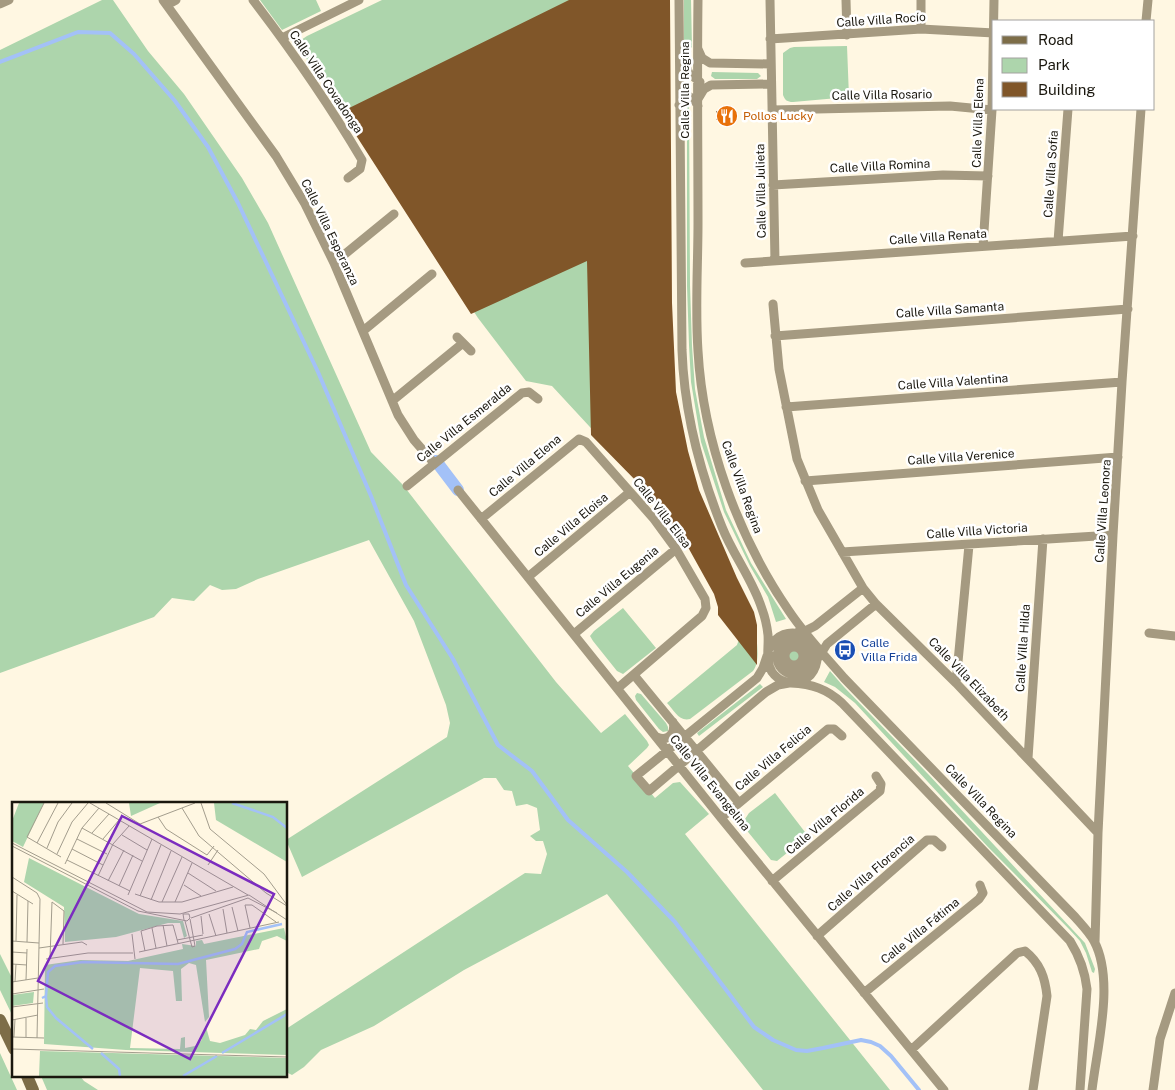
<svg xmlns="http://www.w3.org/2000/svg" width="1175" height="1090" viewBox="0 0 1175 1090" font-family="'Public Sans',sans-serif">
<rect width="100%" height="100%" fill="#fff7e2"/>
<!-- green -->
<path fill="#add5ac" d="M102,0H113L148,51L184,94L242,178L268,223L371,452L403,485L556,682L601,733L625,714L647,741L649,745L647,748L628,766L655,798L673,783L680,782L709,814L685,834L890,1090H763L607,894L464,970L374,1026L321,1050L304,1067L292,1075L286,1072V1029L525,873L541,874L547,854L543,841H536L530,836L540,830L537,808L527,804L516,806L512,791L504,790L496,778H484L302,877L286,840L447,737L450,723L446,705L414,621L369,540L258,579L236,589L222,590L210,585L194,601L172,598L154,617L0,673V50Z
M260,0H316L321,11L282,30Z
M382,0H667L671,378L695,489L756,628C756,641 761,661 753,671L690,719C679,722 674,710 667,703L737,645L739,639L705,571L651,493L552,386L526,381L478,318L347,117L299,48L298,42L307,36Z
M684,0H691L692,47L687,51L684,47Z
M847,46L849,97L793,102C787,102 785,100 783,95V53L790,48L794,47Z
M712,72L758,73L761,76L757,79H715L711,76Z
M687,103H689L690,285L692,346L695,389L704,437L726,510L751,563L786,619L776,622L768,597L750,566L724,512L701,442L691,382L689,345L687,286Z
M623,608L656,648L623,674L617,671L593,641L590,636L594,631Z
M776 657a18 18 0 1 1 36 0a18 18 0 1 1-36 0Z
M830,671L844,687L929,775L1085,943L1095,969L1094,973L1092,972L1086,953L1080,941L1069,929L988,847L855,703L835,687L824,682Z
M760,684L763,687L699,736L697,733Z
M637,693L641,694L666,723L668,727V731L663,732L659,729L636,700L635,696Z
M697,763L727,798L730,802L729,806L724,808L720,804L693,770V765Z
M775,793L808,836L777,861L771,860L744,827L743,822L749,813Z
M0,954L14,982V1019L0,990Z
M0,1053L17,1090H0Z
M41,1076H80L84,1081L98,1090H47Z"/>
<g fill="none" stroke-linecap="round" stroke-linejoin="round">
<!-- stream -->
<path stroke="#a3c1f7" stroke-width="4" d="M0,62L78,32L110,33L134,54L175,101L208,147L238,203L318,372L371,496L406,585L453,659L498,745L532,771L568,820L627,872L675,922L754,1027L773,1040L796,1050L807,1051L823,1048L861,1040L871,1042L880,1046L891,1056L919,1090"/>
<!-- canal -->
<path stroke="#a3c1f7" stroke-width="12" d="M436,461L458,490"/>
</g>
<!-- building -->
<path fill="#805629" d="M569,0H670L672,303L676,392L688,451L699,490L737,578L754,612L757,625V665L718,615V607L714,594L689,549L643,488L591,435L587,261L471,314L341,112Z
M716,111H737V120H716Z"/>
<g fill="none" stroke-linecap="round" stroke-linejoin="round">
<!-- street -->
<path stroke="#a59a81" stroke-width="9" d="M163,0L276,156L305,204L334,263L398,415L414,440L434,463
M253,0C292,51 329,104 362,160L360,169L348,178
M679,0L682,350C684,410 700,472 722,527C733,555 753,580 762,609C765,617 767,626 768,635C769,647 765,661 772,672C779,682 791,685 802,681C816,675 820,659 815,646
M698,0C697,74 698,148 698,223C698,265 695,308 698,351C703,441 738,537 789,611C805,635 825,656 844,678L1075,917C1081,924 1089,932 1094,941C1115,980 1097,1047 1092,1090
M770,0L775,261
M846,0L847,35
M921,0V29
M0,4L9,0
M167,5L176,0
M1146,21L1148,0
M282,38L359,0
M770,39L921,29L994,33
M698,49L702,58L710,63L770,64
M681,55L689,73L700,82
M698,99L704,89L711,85L771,84
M679,105L683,98L690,97L695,101L698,106
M772,110L950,106L992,110
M773,185L943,175L988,176
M1058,241L1068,109
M983,246L992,110L994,0
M334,263L394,214
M745,263L1133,236
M773,304L779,369L797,459L818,510L863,588L876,604L956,683L1098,833
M363,331L432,274
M775,336L1128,309
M457,337L471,351
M392,401L463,343
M786,407L1122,382
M805,481L1118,457
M407,486L522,393L529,392L538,399
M458,490L721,818L944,1090
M481,519L579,439L586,442L654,519L676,549L705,599L706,608L702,616L618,688
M842,552L1113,535
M528,577L630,492
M798,632L807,630L815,626L863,588
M1149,633L1175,636
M574,634L676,549
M777 657a17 17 0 1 1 34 0a17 17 0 1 1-34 0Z
M785 656a9 9 0 1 1 18 0a9 9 0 1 1-18 0Z
M768,651C775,634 790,629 806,636
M785,657L767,656L763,668L757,678L636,776L649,791L766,692L778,685L789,683
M819,657L827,644L876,604
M794,665L791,683C812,684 827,689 842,703L1070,941C1080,957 1085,971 1087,989L1080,1090
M634,675L739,803
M956,683L969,545
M657,737C668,742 676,733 673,722
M1028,758L1043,539
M721,818L828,729H834L842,736
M772,881L880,791L881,784L876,776
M817,936L927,840H934L942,847
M1095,942L1098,833L1113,535L1122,382L1141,109
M864,993L979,899L983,893L980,885
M911,1050L1017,953L1025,951C1040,963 1045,977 1047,996L1033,1090
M1153,1090L1160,1039L1175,993"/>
<!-- secondary -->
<path stroke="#7d6d48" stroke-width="12" d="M0,1020L14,1049
M27,1076L33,1090"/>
</g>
<!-- icons -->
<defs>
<g id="restaurant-disc" transform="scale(1.125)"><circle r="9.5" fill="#e8710a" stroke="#fff"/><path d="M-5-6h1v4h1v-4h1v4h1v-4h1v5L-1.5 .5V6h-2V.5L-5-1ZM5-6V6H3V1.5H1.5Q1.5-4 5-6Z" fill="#fff"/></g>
<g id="bus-disc" transform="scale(1.125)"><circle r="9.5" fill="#1a4fb4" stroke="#fff"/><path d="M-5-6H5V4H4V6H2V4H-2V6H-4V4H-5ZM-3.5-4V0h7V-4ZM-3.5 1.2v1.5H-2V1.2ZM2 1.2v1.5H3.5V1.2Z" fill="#fff"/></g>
</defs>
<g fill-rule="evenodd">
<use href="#restaurant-disc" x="727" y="116"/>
<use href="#bus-disc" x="845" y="650"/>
</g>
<g text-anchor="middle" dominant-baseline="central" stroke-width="5" stroke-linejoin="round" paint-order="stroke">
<!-- street labels -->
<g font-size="12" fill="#1a170e" stroke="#fff">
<text transform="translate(881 20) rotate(-4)">Calle Villa Rocío</text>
<text transform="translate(326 82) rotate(56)">Calle Villa Covadonga</text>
<text transform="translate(685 90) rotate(-90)">Calle Villa Regina</text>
<text transform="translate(882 95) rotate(-1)">Calle Villa Rosario</text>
<text transform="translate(978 123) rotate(-88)">Calle Villa Elena</text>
<text transform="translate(880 166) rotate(-3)">Calle Villa Romina</text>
<text transform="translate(1051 174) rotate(-86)">Calle Villa Sofia</text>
<text transform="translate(761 191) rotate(-91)">Calle Villa Julieta</text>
<text transform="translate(330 232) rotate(64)">Calle Villa Esperanza</text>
<text transform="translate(938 237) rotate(-4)">Calle Villa Renata</text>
<text transform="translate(950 310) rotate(-4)">Calle Villa Samanta</text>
<text transform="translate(953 382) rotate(-4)">Calle Villa Valentina</text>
<text transform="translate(464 423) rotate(-39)">Calle Villa Esmeralda</text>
<text transform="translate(961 457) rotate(-4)">Calle Villa Verenice</text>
<text transform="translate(525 466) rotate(-40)">Calle Villa Elena</text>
<text transform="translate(742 487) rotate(70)">Calle Villa Regina</text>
<text transform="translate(1103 511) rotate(-86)">Calle Villa Leonora</text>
<text transform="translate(662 513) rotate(52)">Calle Villa Elisa</text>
<text transform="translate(571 525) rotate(-40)">Calle Villa Eloisa</text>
<text transform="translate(977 531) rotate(-4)">Calle Villa Victoria</text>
<text transform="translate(617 582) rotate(-40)">Calle Villa Eugenia</text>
<text transform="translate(1023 648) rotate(-86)">Calle Villa Hilda</text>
<text transform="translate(969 679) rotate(46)">Calle Villa Elizabeth</text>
<text transform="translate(773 758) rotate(-40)">Calle Villa Felicia</text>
<text transform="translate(710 783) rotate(51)">Calle Villa Evangelina</text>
<text transform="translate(981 801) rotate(46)">Calle Villa Regina</text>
<text transform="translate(825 821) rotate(-40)">Calle Villa Florida</text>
<text transform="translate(871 873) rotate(-41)">Calle Villa Florencia</text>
<text transform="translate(920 931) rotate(-39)">Calle Villa Fátima</text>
</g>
<!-- food labels -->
<g font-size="12" fill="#c56008" stroke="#fff" text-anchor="start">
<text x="743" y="116">Pollos Lucky</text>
</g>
<!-- transit labels -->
<g font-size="12" fill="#164399" stroke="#fff" text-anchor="start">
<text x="861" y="643">Calle<tspan x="861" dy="14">Villa Frida</tspan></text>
</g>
</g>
<!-- overview -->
<g transform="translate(12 802)">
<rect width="275" height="275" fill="#fff7e2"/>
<path d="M7,1H32L11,45L0,39V19ZM117,1H148L119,14ZM202,1H275V60L204,18ZM17,56L127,112L171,119L175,134L172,136L168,121H156L104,135L53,140L52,105L12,80ZM272,126L275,139L265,134L250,139L247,147L194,158L197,215L193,220L184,163L177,161L169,167L170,199H164L161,169L128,166L118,246L168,247L169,236L173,235V246L183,244L189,239L194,225L198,239L208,241L233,233L238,227L244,228L251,219L275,207V253L114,248L32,242L33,163L68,158L116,159L171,147L170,142L184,144V139L190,138L192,142ZM22,190L21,201L0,204V193ZM28,249L275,256V274H0H27Z" fill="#add5ac"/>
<path fill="none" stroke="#a3c1f7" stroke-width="2.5" d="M220,1L261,15L275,26M34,195L35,205L44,216L81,247M30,196L34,194L36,170L43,164L71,160L166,162L223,147L230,142L235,130L270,122M89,251L107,267L108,274M210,251L275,212M171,274L205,254"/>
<path fill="none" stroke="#a39d8d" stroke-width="1" d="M32,1L15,35L49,55M78,1L236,93M94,1L128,22L183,1M189,1L198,27L252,72L275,103M170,6L187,34L254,91L275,104M146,15L154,27L195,53L202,44M70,26L130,59M80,31L97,12M110,33L135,48M65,37L95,52M91,37L107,18M0,41L135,110L168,112L237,93L275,118M25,41L46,1M0,44L126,109L175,119L178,116L177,112H171L172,118M35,46L46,20L60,1M60,47L91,63M45,52L60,20L76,1M55,58L118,89M53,62L70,26L87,6M196,63L206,48M176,71L204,89M86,74L101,42L117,24M0,75L25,91L28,97L25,236M96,79L112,48M172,83L189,94M107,84L121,53M0,89L21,102M123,92L147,100H170L221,85M116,93L140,37M128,94L149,43M139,98L159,49M40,100L52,109L51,142M150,100L170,55M163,100L180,61M220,105L226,129M211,107L215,131M197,112L204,134M189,114L191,132M179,116L236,96L265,111M178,117L183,144M173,119L180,145L183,144M151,123L155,144M140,126L144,146M238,126L233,103H240L264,120M120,132L123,157M165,138L191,133M0,139L27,141M4,139L5,93M15,140L16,99M27,146L70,140L75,143M133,149L129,129L145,124L161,123L166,141M0,150L15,151M127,150L267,120M38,156L40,100M34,157L76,151H121M0,162L15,163M14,178L15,147M0,180L26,176M3,180L4,162M0,192L32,187M0,205L31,201M0,218L26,213M0,235L32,236M2,235L3,217M14,235V216M0,247L275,255"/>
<path fill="#7b2cbf" fill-opacity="0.15" stroke="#7b2cbf" stroke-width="2.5" d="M110,14L262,92L178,257L26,179Z"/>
<rect width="275" height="275" fill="none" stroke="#1a170e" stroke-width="2.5"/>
</g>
<!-- legend -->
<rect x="992" y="20" width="162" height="90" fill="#ffffff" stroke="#a3a29f"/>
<rect x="1002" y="36" width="25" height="8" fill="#7d6d48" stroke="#a3a29f"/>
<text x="1038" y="45" font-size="15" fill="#1a170e">Road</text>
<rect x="1002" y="58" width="25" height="15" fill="#add5ac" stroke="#a3a29f"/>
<text x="1038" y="70" font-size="15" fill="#1a170e">Park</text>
<rect x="1002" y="82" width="25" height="15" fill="#805629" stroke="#a3a29f"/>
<text x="1038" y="95" font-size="15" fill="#1a170e">Building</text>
</svg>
